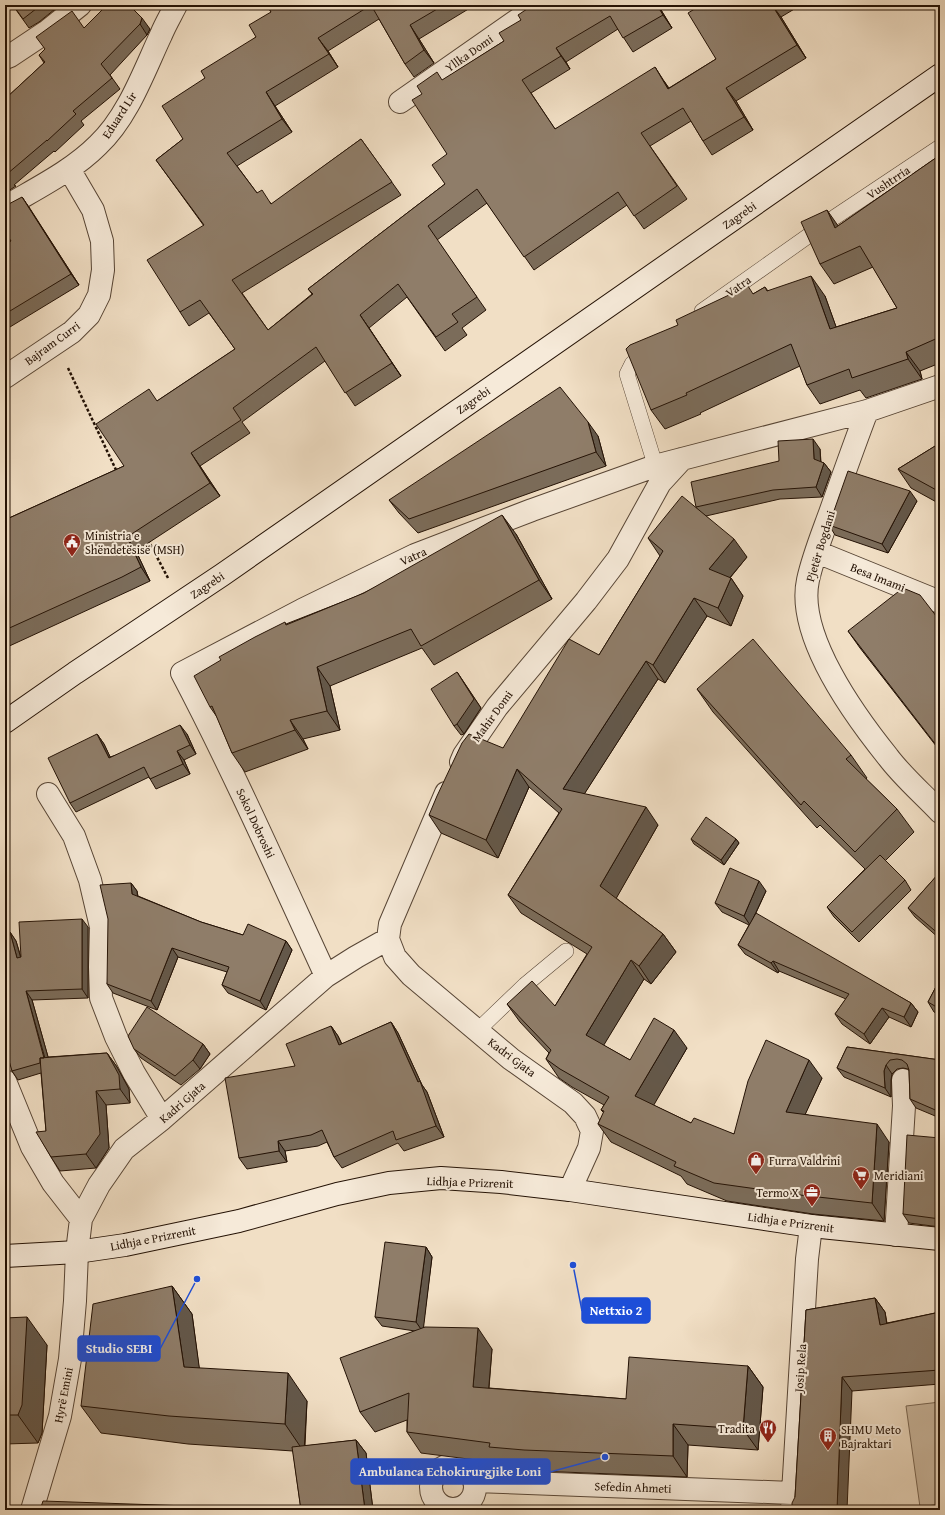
<svg xmlns="http://www.w3.org/2000/svg" width="945" height="1515" viewBox="0 0 945 1515" font-family="'Gentium Book Plus',serif">
<rect width="100%" height="100%" fill="#f1dfc5"/>
<filter id="stains"><feTurbulence type="fractalNoise" baseFrequency=".005" numOctaves="4"/><feColorMatrix values="0 0 0 0 .2 0 0 0 0 .09 0 0 0 0 .02 0 0 0 .5 -.17"/></filter>
<radialGradient id="worn" r=".72"><stop offset=".6" stop-color="#630" stop-opacity="0"/><stop offset="1" stop-color="#630" stop-opacity=".3"/></radialGradient>
<!-- green -->
<path fill="#cebca4" stroke="#796754" d="M940,1402V1504L920,1507L906,1406Z"/>
<g fill="none" stroke-linecap="round" stroke-linejoin="round">
<!-- lane casing -->
<g stroke="#574535" stroke-width="16">
<path id="lane" d="M702,311L835,217L940,147
M647,351L632,364L627,374L658,474
M477,1031L525,985L566,951"/>
</g>
<!-- street casing -->
<g stroke="#574535" stroke-width="24">
<path id="street" d="M5,58L10,56L46,32L80,5
M400,102L539,5
M5,207C37,188 72,171 98,145C128,117 144,71 161,35C165,25 171,15 176,5
M5,377L72,332L89,315L99,295L103,270L102,241L93,210L69,169
M867,411C854,445 842,479 830,513C822,535 813,557 808,580C796,635 855,716 888,757C903,777 923,794 940,812
M817,552L940,602
M461,762L464,755L497,707L586,601L618,559L660,483L682,459
M48,794L74,836L90,880L101,927L100,967L101,998L116,1037L134,1073L162,1119
M388,939L395,957L411,975L511,1059L573,1103L585,1116L592,1131L589,1148L570,1190
M326,976C279,874 234,772 182,673L302,610L415,555L532,510L655,466L867,411L940,386
M5,1081L32,1147L53,1183L81,1219
M896,1235L904,1106L903,1080
M431 1487a22 22 0 1 1 44 0a22 22 0 1 1-44 0Z
M475,1481L792,1493
M32,1510L60,1416L70,1359L75,1301L77,1252L81,1219L99,1185L124,1149L162,1119L326,976L356,957L388,939L390,924L446,793
M792,1510L807,1259L811,1226"/>
</g>
<!-- secondary casing -->
<g stroke="#241205" stroke-width="24">
<path id="secondary" d="M5,722L75,673L222,575L940,75
M5,1256L77,1252L125,1245L239,1221L337,1194L389,1183L441,1178L501,1182L570,1190L811,1226L940,1239"/>
</g>
<!-- path -->
<path stroke="#241205" stroke-width="2.5" stroke-dasharray="3 2" stroke-linecap="butt" d="M68,368L117,472
M148,540L168,578"/>
<!-- lane -->
<use href="#lane" stroke="#f6ead9" stroke-width="15"/>
<!-- street -->
<use href="#street" stroke="#f6ead9" stroke-width="22"/>
<!-- secondary -->
<use href="#secondary" stroke="#f6ead9" stroke-width="22"/>
</g>
<!-- wall -->
<path fill="#7b6c5a" stroke="#241205" d="M5,5H60L39,22L29,28L14,7L5,13Z
M107,5L150,29L147,35L110,75L120,89L81,121L84,125L55,152L54,151L14,185L16,186L5,193V99L44,63L39,55L84,28Z
M267,5H475L419,39L434,63L414,77L405,64L379,19L328,51L338,67L275,106L292,132L237,166L257,193L272,204L361,139L401,195L242,293L268,330L312,294L308,289L445,184L447,154L443,80L504,41L533,5H658L672,28L633,52L618,29L566,62L570,69L531,93L555,129L664,81L669,88L716,59L701,5H801L781,17L806,58L736,101L753,130L712,155L703,141L691,121L650,146L687,199L644,229L627,205L534,270L487,203L437,240L486,310L462,328L467,335L445,351L407,297L369,328L401,376L355,406L325,361L242,422L250,433L200,466L220,496L136,551L150,581L131,590L5,648V509L9,518L124,466L157,401L235,349L209,313L189,326L180,312L204,226L156,160L183,139L205,78L256,37L271,12Z
M940,155V363L920,371L922,379L866,398L860,390L820,404L807,385L800,366L700,413L701,414L665,429L651,410L753,294L765,287L768,291L825,296L836,327L897,308L873,267L834,284L820,264L838,226Z
M22,197L79,285L5,330V244L11,241Z
M598,436L606,466L418,533L399,513L389,500Z
M940,443V504L911,488L898,469Z
M820,449L821,462L824,463L831,472L822,497L780,499L706,516L747,557L730,578H731L743,596L731,626L707,616L665,683L658,679L584,794L658,825L616,898L663,934L676,952L651,984L644,979L603,1045L630,1060L687,1048L653,1105L691,1123L734,1134L822,1078L805,1114L889,1142L884,1221L813,1214L727,1201L687,1184L681,1176L611,1142L598,1124L604,1113L601,1110L604,1105L572,1087L559,1078L546,1059L549,1053L520,1022L507,1004L555,1006L587,954L521,913L508,895L559,813L529,787L498,858L441,833L429,815L503,748L599,655L660,556L648,538L697,509L696,507L779,461Z
M917,501L888,553L835,535L829,525Z
M516,534L552,599L434,665L422,648L330,686L340,730L303,739L308,749L245,772L232,753L217,717L210,707L286,624Z
M940,621V751L860,648L848,631Z
M457,672L481,708L464,734L461,735L454,726Z
M697,689L851,755L867,778L866,779L897,809L914,832L885,861L905,880L911,890L859,942L834,917L827,907L865,869L820,825L817,828L713,712Z
M97,734L104,744L110,757L187,734L196,754L184,760L190,774L156,789L149,777L76,812L70,803Z
M691,839H736L739,843L724,865L694,844Z
M940,872V939L915,917L908,908Z
M131,883L137,891L138,896L201,922L243,935L286,941L292,950L266,1010L228,993L222,985L227,972L178,957L157,1010L113,993L107,984Z
M766,891L755,915L911,1003L918,1012L911,1027L889,1017L870,1044L842,1024L835,1014L846,999L779,971L778,973L745,954L738,945L749,925L722,912L715,903Z
M88,927V998L32,1000L48,1057L107,1053L117,1067L129,1089L130,1103L106,1105L109,1148L96,1168L60,1171L51,1157L46,1131L41,1073L18,1080L12,1071L10,932L16,941L21,957Z
M940,979V1015L934,1012L928,1002Z
M391,1022L398,1033L422,1085L427,1092L444,1137L404,1151L398,1143L342,1168L334,1157L327,1142L318,1146L285,1151L287,1162L247,1169L239,1158L295,1066L331,1026L338,1036L342,1044Z
M203,1044L210,1054L200,1069L181,1085L141,1058L134,1049Z
M847,1047L940,1060V1118L916,1108L910,1099L909,1070L908,1069L903,1068L897,1069L892,1074L891,1080V1097L844,1077L837,1068Z
M940,1138V1227L909,1223L903,1214Z
M5,1216L9,1224L5,1225Z
M426,1247L432,1257L423,1327L492,1349L489,1388L626,1399L748,1366L763,1387L758,1450L688,1445L687,1477L538,1471L504,1468L500,1463L421,1453L407,1432V1420L375,1432L360,1412L415,1331L382,1326L375,1317Z
M172,1286L192,1314L199,1368L307,1401L305,1446L356,1440L366,1453L373,1510H301L293,1451L188,1444L101,1433L81,1406Z
M875,1298L885,1312L887,1323L940,1312V1384L852,1391L795,1497L806,1310Z
M5,1318L47,1345L42,1433L38,1443L5,1444Z"/>
<!-- shaded-wall -->
<path fill="#64584a" stroke="#241205" d="M657,5H658L672,28L663,15Z
M772,5L781,17L806,58L797,45Z
M142,18L150,29L147,35L140,24Z
M410,25L419,39L434,63L424,50Z
M318,38L328,51L338,67L329,54Z
M556,48L566,62L570,69L561,56Z
M655,67L664,81L677,102L668,89Z
M726,88L736,101L753,130L744,117Z
M266,92L275,106L292,132L282,119Z
M22,197L29,207L79,285L71,274Z
M827,210L841,230L835,228Z
M811,276L825,296L844,349L830,329Z
M360,315L369,328L401,376L392,363Z
M906,352L920,371L922,379L908,359Z
M588,422L598,436L606,466L596,452Z
M813,439L820,449L821,469L814,459Z
M191,453L200,466L220,496L210,483Z
M824,463L831,472L822,497L816,487Z
M910,491L917,501L888,553L882,544Z
M5,509L16,533L7,519L5,516Z
M502,515L516,534L552,599L539,580Z
M127,537L136,551L150,581L141,567Z
M734,539L747,557L722,587L709,569Z
M731,578L743,596L731,626L718,608Z
M694,598L707,616L665,683L653,665Z
M646,661L658,679L576,807L563,789Z
M317,667L330,686L340,730L327,711Z
M457,672L481,708L464,734L457,724Z
M290,720L303,739L308,749L295,730Z
M180,725L187,734L196,754L190,745Z
M97,734L104,744L115,767L109,758Z
M177,751L184,760L190,774L183,764Z
M517,769L529,787L498,858L486,840Z
M646,807L658,825L613,904L600,886Z
M736,839L739,843L724,865L721,860Z
M759,881L766,891L750,925L744,916Z
M131,883L137,891L138,902L132,894Z
M82,919L88,927V998L82,989Z
M10,932L16,941L23,966L17,958Z
M663,934L676,952L651,984L639,966Z
M286,941L292,950L266,1010L260,1001Z
M172,948L178,957L157,1010L151,1001Z
M631,960L644,979L599,1053L586,1035Z
M773,961L779,971L778,973L771,963Z
M26,991L32,1000L52,1071L46,1062Z
M911,1003L918,1012L911,1027L904,1017Z
M882,1008L889,1017L870,1044L864,1034Z
M391,1022L398,1033L422,1085L427,1092L444,1137L436,1126L418,1082Z
M331,1026L338,1036L347,1056L339,1045Z
M674,1030L687,1048L648,1115L635,1096Z
M203,1044L210,1054L200,1069L193,1060Z
M107,1053L117,1067L129,1089L130,1103L120,1089Z
M809,1060L822,1078L798,1130L786,1112Z
M886,1065L892,1074L891,1080V1097L885,1088L884,1071Z
M96,1091L106,1105L109,1148L96,1168L86,1154Z
M877,1124L889,1142L884,1221L872,1203Z
M278,1141L285,1151L287,1162L279,1151Z
M426,1247L432,1257L423,1332L416,1322Z
M172,1286L192,1314L203,1395L184,1367Z
M875,1298L885,1312L889,1339L880,1325Z
M27,1317L47,1345L42,1433L38,1443L18,1415Z
M478,1328L492,1349L487,1408L473,1387Z
M748,1366L763,1387L758,1450L743,1429Z
M288,1373L307,1401L304,1452L285,1424Z
M842,1377L852,1391L847,1510H837Z
M673,1424L688,1445L687,1477L673,1456Z
M356,1440L366,1453L373,1510H365Z
M188,1506L191,1510H187Z"/>
<!-- building -->
<path fill="#8f7d69" stroke="#241205" d="M13,5H41L23,19Z
M107,5H129L142,18L140,24L101,64L112,78L73,111L76,114L47,141V140L7,174L8,176L5,177V99L45,62L39,55L45,49L36,37L72,11L84,28Z
M267,5H371L318,38L329,54L266,92L282,119L227,153L257,193L262,190L271,204L361,139L392,182L232,280L268,330L313,294L308,289L445,184L432,165L447,154L412,100L422,94L417,86L437,72L442,80L504,41L499,33L521,20L518,15L533,5H657L663,15L623,38L610,16L556,48L561,56L522,80L555,129L655,67L668,89L716,59L688,13L701,5H772L797,45L726,88L744,117L703,141L683,108L641,133L677,186L634,216L618,192L524,257L477,189L428,226L477,297L452,314L458,322L436,337L398,284L360,315L392,363L345,393L316,347L233,408L241,420L191,453L210,483L127,537L141,567L122,577L5,630V516L7,519L124,466L96,424L149,389L157,401L235,349L200,300L180,312L147,260L204,225L156,160L183,139L162,106L205,78L201,71L256,37L249,25L271,12Z
M371,5H444L410,25L424,50L405,64Z
M940,155V337L906,352L908,359L852,378L849,369L807,385L791,344L686,393L687,395L651,410L626,349L630,345L678,325L676,320L748,286L753,294L765,287L767,291L811,276L830,329L897,308L860,246L820,264L801,222L827,210L835,228Z
M22,197L71,274L5,314V244L11,241L5,232V206Z
M560,387L588,422L596,452L409,519L389,500Z
M813,439L814,459L824,463L816,487L773,490L696,507L691,482L779,461L778,441Z
M940,443V492L898,469Z
M848,471L910,491L882,544L829,525Z
M682,496L734,539L709,569L731,578L718,608L694,598L653,665L646,661L563,789L646,807L600,886L663,934L639,966L631,960L586,1035L630,1060L654,1018L674,1030L635,1096L691,1123L694,1118L734,1134L748,1081L766,1040L809,1060L786,1112L877,1124L872,1203L800,1195L714,1183L674,1166L676,1162L598,1124L604,1111L601,1110L609,1097L560,1069L546,1059L551,1050L507,1004L532,981L555,1006L592,947L508,895L562,809L517,769L486,840L429,815L437,796L462,743L469,734L503,748L569,639L599,655L663,551L648,538Z
M502,515L539,580L421,646L411,629L317,667L327,711L290,720L295,730L232,753L212,706L210,707L194,676L221,660L219,657L255,637L285,622L286,625L364,593Z
M903,588L920,595L940,621V750L848,631Z
M753,639L851,755L846,759L897,809L855,852L804,801L801,805L697,689Z
M457,672L474,699L457,724L454,726L431,689Z
M180,725L190,745L177,751L183,764L150,779L144,767L70,803L48,758L97,734L109,758Z
M706,817L736,839L721,860L691,839Z
M880,855L905,880L852,932L827,907Z
M730,868L759,881L744,916L715,903Z
M940,872V935L908,908Z
M131,883L132,894L201,922L243,935L248,924L286,941L260,1001L222,985L229,967L172,948L151,1001L107,984L108,919L100,885Z
M756,913L911,1003L904,1017L882,1008L864,1034L835,1014L849,994L773,961L771,963L738,945Z
M82,919V989L26,991L44,1058H40V1063L12,1071L5,1047V933L10,932L17,958L21,957L19,922Z
M940,979V1009L928,1002Z
M147,1007L203,1044L193,1060L175,1076L134,1049L128,1036Z
M391,1022L418,1082L420,1081L436,1126L396,1140L393,1131L334,1157L322,1130L311,1135L278,1141L279,1151L239,1158L225,1078L295,1066L286,1044L331,1026L339,1045Z
M847,1047L940,1060V1112L910,1099L909,1070L907,1064L902,1060L897,1059L890,1060L886,1065L884,1071L885,1088L837,1068Z
M107,1053L119,1075L120,1089L96,1091L100,1134L86,1154L51,1157L36,1132L46,1131L40,1058Z
M907,1135L940,1138V1219L903,1214Z
M385,1242L426,1247L416,1322L375,1317Z
M172,1286L184,1367L288,1373L285,1424L169,1416L81,1406L93,1304Z
M875,1298L880,1325L940,1312V1370L842,1377L837,1510H792V1503L795,1497L806,1310Z
M27,1317L22,1405L18,1415H5V1318Z
M425,1327L478,1328L473,1387L626,1399L629,1357L748,1366L743,1429L673,1424V1456L524,1450L489,1447L490,1443L407,1432L409,1393L360,1412L340,1358Z
M356,1440L365,1510H301L292,1447Z
M43,1501L188,1506L187,1510H40Z"/>
<!-- icons -->
<defs>
<g id="civic-pin" transform="scale(0.9)"><path d="M0 17L-7.5 6A9.5 9.5 0 1 1 7.5 6Z" fill="#8f2418" stroke="#f6ead9"/><path d="M-.6-6.5H3V-4.5H.6V-3L4-1V1h2V6H-6V1h2V-1L-.6-3ZM-1.2 2.5V6h2.4V2.5Z" fill="#fff"/></g>
<g id="shop-pin" transform="scale(0.9)"><path d="M0 17L-7.5 6A9.5 9.5 0 1 1 7.5 6Z" fill="#8f2418" stroke="#f6ead9"/><path d="M-5-2.5h2.3a2.7 3.5 0 0 1 5.4 0H5L5.5 6h-11ZM-1.5-2.5h3a1.5 2.3 0 0 0-3 0Z" fill="#fff"/></g>
<g id="supermarket-pin" transform="scale(0.9)"><path d="M0 17L-7.5 6A9.5 9.5 0 1 1 7.5 6Z" fill="#8f2418" stroke="#f6ead9"/><path d="M-6-5.5h2.5l.6 2H6L4.5 2H-2.5L-4.4-4H-6ZM-1.5 3.2a1.3 1.3 0 1 0 .1 0ZM3 3.2a1.3 1.3 0 1 0 .1 0Z" fill="#fff"/></g>
<g id="office-pin" transform="scale(0.9)"><path d="M0 17L-7.5 6A9.5 9.5 0 1 1 7.5 6Z" fill="#8f2418" stroke="#f6ead9"/><path d="M-6-3h4V-5.5h4V-3h4V5H-6ZM-1-4.5V-3h2v-1.5ZM-6 0V1H6V0Z" fill="#fff"/></g>
<g id="restaurant-pin" transform="scale(0.9)"><path d="M0 17L-7.5 6A9.5 9.5 0 1 1 7.5 6Z" fill="#8f2418" stroke="#f6ead9"/><path d="M-5-6h1v4h1v-4h1v4h1v-4h1v5L-1.5 .5V6h-2V.5L-5-1ZM5-6V6H3V1.5H1.5Q1.5-4 5-6Z" fill="#fff"/></g>
<g id="building-pin" transform="scale(0.9)"><path d="M0 17L-7.5 6A9.5 9.5 0 1 1 7.5 6Z" fill="#8f2418" stroke="#f6ead9"/><path d="M-4-6H4V6H1V3H-1V6H-4ZM-2.5-4.3h1.7v1.8h-1.7ZM.8-4.3h1.7v1.8H.8ZM-2.5-1h1.7V.8h-1.7ZM.8-1h1.7V.8H.8Z" fill="#fff"/></g>
</defs>
<g fill-rule="evenodd">
<use href="#civic-pin" x="72" y="542"/>
<use href="#shop-pin" x="756" y="1160"/>
<use href="#supermarket-pin" x="861" y="1175"/>
<use href="#office-pin" x="812" y="1192"/>
<use href="#restaurant-pin" x="768" y="1428"/>
<use href="#building-pin" x="828" y="1436"/>
</g>
<g text-anchor="middle" dominant-baseline="central" stroke-width="4" stroke-linejoin="round" paint-order="stroke">
<!-- street labels -->
<g font-size="12" fill="#241205" stroke="#f6ead9">
<text transform="translate(469 53) rotate(-35)">Yllka Domi</text>
<text transform="translate(119 115) rotate(-57)">Eduard Lir</text>
<text transform="translate(888 182) rotate(-34)">Vushtrria</text>
<text transform="translate(739 215) rotate(-35)">Zagrebi</text>
<text transform="translate(738 286) rotate(-35)">Vatra</text>
<text transform="translate(52 343) rotate(-36)">Bajram Curri</text>
<text transform="translate(473 400) rotate(-35)">Zagrebi</text>
<text transform="translate(820 546) rotate(-73)">Pjetër Bogdani</text>
<text transform="translate(413 556) rotate(-24)">Vatra</text>
<text transform="translate(878 577) rotate(22)">Besa Imami</text>
<text transform="translate(207 585) rotate(-34)">Zagrebi</text>
<text transform="translate(492 716) rotate(-54)">Mahir Domi</text>
<text transform="translate(256 823) rotate(65)">Sokol Dobroshi</text>
<text transform="translate(512 1057) rotate(37)">Kadri Gjata</text>
<text transform="translate(182 1102) rotate(-41)">Kadri Gjata</text>
<text transform="translate(470 1182) rotate(2)">Lidhja e Prizrenit</text>
<text transform="translate(791 1222) rotate(8)">Lidhja e Prizrenit</text>
<text transform="translate(153 1238) rotate(-11)">Lidhja e Prizrenit</text>
<text transform="translate(800 1368) rotate(-86)">Josip Rela</text>
<text transform="translate(63 1395) rotate(-79)">Hyrë Emini</text>
<text transform="translate(633 1487) rotate(2)">Sefedin Ahmeti</text>
</g>
<!-- poi labels -->
<g font-size="12" fill="#241205" stroke="#f6ead9" text-anchor="start">
<text x="85" y="535">Ministria e<tspan x="85" dy="14">Shëndetësisë (MSH)</tspan></text>
<text x="769" y="1160">Furra Valdrini</text>
<text x="874" y="1175">Meridiani</text>
<text x="799" y="1192" text-anchor="end">Termo X</text>
<text x="755" y="1428" text-anchor="end">Tradita</text>
<text x="841" y="1429">SHMU Meto<tspan x="841" dy="14">Bajraktari</tspan></text>
</g>
</g>
<!-- callouts -->
<path fill="none" stroke="#1d4ed8" stroke-width="1.5" d="M573 1265L582 1311M197 1279L160 1349M605 1457L550 1472"/>
<g fill="#1d4ed8" stroke="#f6ead9" stroke-width="1.5">
<circle cx="573" cy="1265" r="4"/>
<circle cx="197" cy="1279" r="4"/>
<circle cx="605" cy="1457" r="4"/>
</g>
<g fill="#1d4ed8" stroke="#1d4ed8" stroke-width="1.5">
<rect x="582" y="1298" width="68" height="25" rx="4"/>
<rect x="78" y="1336" width="82" height="25" rx="4"/>
<rect x="351" y="1459" width="199" height="25" rx="4"/>
</g>
<g font-size="13" text-anchor="middle" font-weight="bold" fill="#fff">
<text x="616" y="1315">Nettxio 2</text>
<text x="119" y="1353">Studio SEBI</text>
<text x="450" y="1476">Ambulanca Echokirurgjike Loni</text>
</g>
<!-- margin -->
<rect width="945" height="1515" fill="none" stroke="#f1dfc5" stroke-width="20"/>
<rect x="6" y="6" width="933" height="1503" fill="none" stroke="#241205" stroke-width="2"/>
<rect x="10" y="10" width="925" height="1495" fill="none" stroke="#241205"/>
<rect width="100%" height="100%" filter="url(#stains)"/>
<rect width="100%" height="100%" fill="url(#worn)"/>
</svg>
